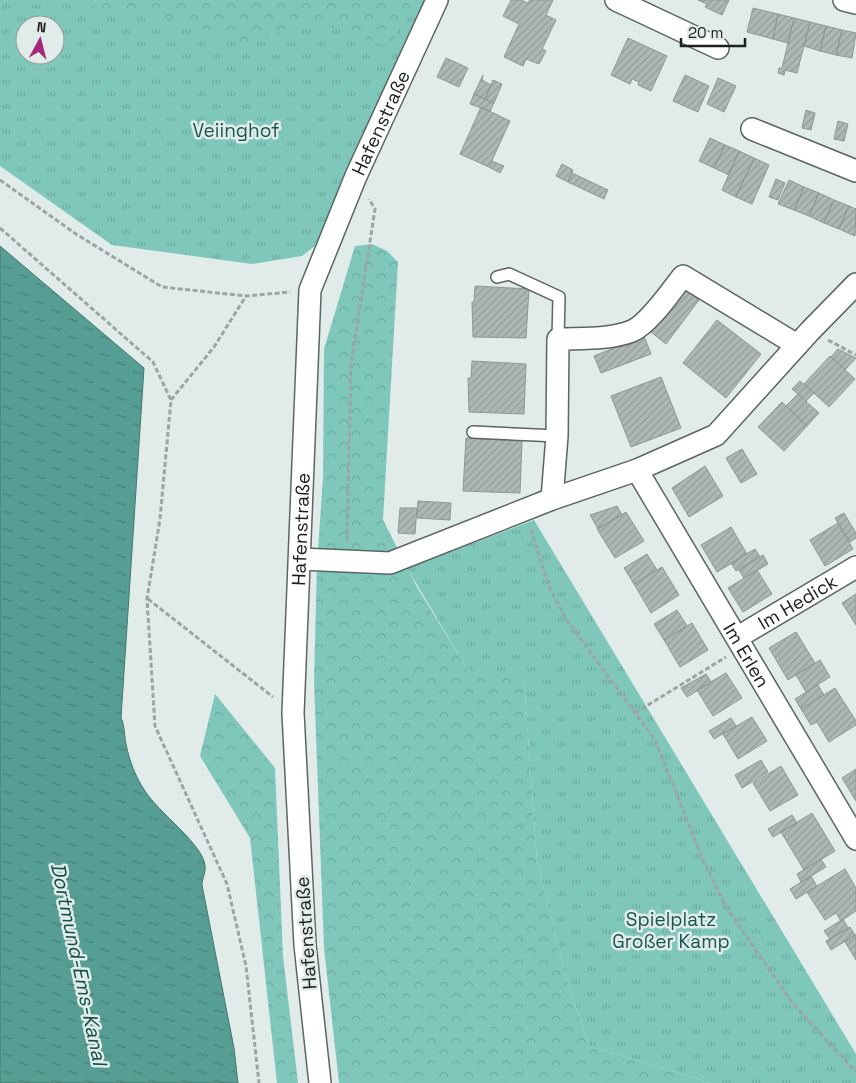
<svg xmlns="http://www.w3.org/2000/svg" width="856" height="1083" viewBox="0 0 856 1083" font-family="'Space Grotesk',sans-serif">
<defs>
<pattern id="grass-tufts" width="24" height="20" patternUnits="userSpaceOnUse" patternTransform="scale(1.25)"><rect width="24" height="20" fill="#7fc7bb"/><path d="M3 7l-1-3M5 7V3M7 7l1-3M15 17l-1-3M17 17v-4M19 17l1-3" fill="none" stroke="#6daba0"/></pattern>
<pattern id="forest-crowns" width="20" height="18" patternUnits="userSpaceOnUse" patternTransform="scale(1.25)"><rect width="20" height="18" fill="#7fc7bb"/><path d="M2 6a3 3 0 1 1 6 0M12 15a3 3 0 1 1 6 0" fill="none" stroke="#6daba0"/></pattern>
<pattern id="water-ripples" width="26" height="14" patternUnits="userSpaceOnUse" patternTransform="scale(1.25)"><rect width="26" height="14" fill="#569e93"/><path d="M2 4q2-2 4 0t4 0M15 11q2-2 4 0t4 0" fill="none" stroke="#468078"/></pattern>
<pattern id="building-hatch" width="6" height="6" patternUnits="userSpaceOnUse" patternTransform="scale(1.25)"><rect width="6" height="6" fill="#adb7b5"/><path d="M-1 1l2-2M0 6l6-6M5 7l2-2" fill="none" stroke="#949d9b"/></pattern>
</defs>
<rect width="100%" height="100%" fill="#e1ecea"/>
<!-- grass -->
<path fill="url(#grass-tufts)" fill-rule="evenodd" d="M0,0H442L320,242L302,256L252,264L112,245L0,166ZM25,25H55V55H25Z
M534,520L856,1054V1083H711L589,1046L566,977L537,861L524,680L466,667L407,568Z"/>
<!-- forest -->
<path fill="url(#forest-crowns)" d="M82,0H413L391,48L307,18L249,47L144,10L108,14Z
M372,244L387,251L398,262L383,520L417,587L466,667L524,679L537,861L566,977L589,1046L711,1083H339L324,948L314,682L317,564L323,477L324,349L355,246Z
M215,694L275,768L283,956L298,1083H277L250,838L200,756Z"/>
<!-- water -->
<path fill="url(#water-ripples)" stroke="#457870" d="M0,246L144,368L121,718C125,726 124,735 126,744C129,760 136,778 145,791C158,812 204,845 205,866C206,872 202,879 202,885L234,1048L238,1083H0Z"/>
<!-- building -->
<path fill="url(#building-hatch)" stroke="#8d9795" d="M511,0H521L528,3L530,0H553L546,15L556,20L542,49L546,51L539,64L526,59L523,66L504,57L519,24L503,16Z
M698,0H729L722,15L705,7L707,4Z
M753,8L778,14L773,39L747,32Z
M778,14L794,18L788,43L773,39Z
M794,18L810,22L797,73L785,70L784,75L778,73L779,68H782Z
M810,22L826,26L820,51L804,46Z
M826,26L842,30L836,55L820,51Z
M842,30L856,33L852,58L836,55Z
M628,38L667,56L651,91L638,85L639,82L632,79L630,84L611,75Z
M446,58L468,68L459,87L437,77Z
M483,75L482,80L491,85L485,99L474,94Z
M685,75L709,86L698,112L673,101Z
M718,78L736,86L724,112L707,104Z
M493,80L502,84L494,103L485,99Z
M474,94L494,103L490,111L470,104Z
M481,107L510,121L489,167L460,154Z
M806,110L815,113L811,130L802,128Z
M838,121L848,124L844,141L834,139Z
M710,138L725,145L714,168L699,161Z
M725,145L739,151L729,175L714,168Z
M739,151L754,158L736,197L722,190Z
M754,158L769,165L752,204L736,197Z
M492,161L504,166L500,173L489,167Z
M562,164L573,170L568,182L556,176Z
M572,173L608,190L604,199L568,182Z
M776,179L785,183L778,200L769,197Z
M789,180L804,187L794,210L778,204Z
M804,187L819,193L809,216L794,210Z
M819,193L834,200L824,223L809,216Z
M834,200L849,206L839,229L824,223Z
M849,206L856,209L855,236L839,229Z
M475,286L529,289L526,338L473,337L472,302H474Z
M685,289L699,300L666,344L651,332Z
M717,320L761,354L726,398L683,363Z
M644,336L651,354L601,373L594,356Z
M838,349L856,358L845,370L831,357Z
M830,356L855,379L829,407L804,384Z
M472,361L526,364L524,414L469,412L468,378H471Z
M661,377L681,428L631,447L611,396Z
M800,381L814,393L806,401L792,389Z
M798,394L819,413L807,426L786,406Z
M782,402L807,426L784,451L758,427Z
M466,438L522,441L520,493L463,491Z
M742,449L757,474L741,483L726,458Z
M705,466L723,496L689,517L672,488Z
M418,501L451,503L450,520L417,518Z
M617,506L622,515L598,529L590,515Z
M400,508H417L415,534L398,533Z
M626,512L644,541L615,558L597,529Z
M844,513L856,533V538L850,542L835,518Z
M838,523L853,549L825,566L810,540Z
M731,527L747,554L717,572L701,545Z
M755,549L760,557L736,571L731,563Z
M647,554L657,570L634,584L624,568Z
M763,555L768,564L744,578L739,570Z
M662,567L679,595L651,613L634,584Z
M757,570L772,594L743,612L728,588Z
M856,594V625L842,603Z
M677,610L687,626L664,640L654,624Z
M692,623L708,650L680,667L664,640Z
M796,632L815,663L788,680L769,648Z
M820,660L830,677L806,692L796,675Z
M726,673L742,698L713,716L697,690Z
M706,674L711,682L687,697L681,688Z
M818,685L824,695L801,709L795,699Z
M835,688L856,721V725L829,742L817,722L811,725L801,709Z
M752,717L767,741L738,759L723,734Z
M731,718L736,726L714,739L709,731Z
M761,760L768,772L742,788L735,775Z
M781,766L798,795L770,811L753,783Z
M856,769V801L842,778Z
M812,813L835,851L804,870L781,832Z
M792,815L797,823L773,837L768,829Z
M821,859L826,867L801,882L797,874Z
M845,869L856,888V911L841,921L836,913L825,920L807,892Z
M811,876L817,886L796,899L790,889Z
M843,919L848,928L830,939L824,931Z
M850,927L855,935L831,950L826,941Z
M855,935H856V960L845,942Z"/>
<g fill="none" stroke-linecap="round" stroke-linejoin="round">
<!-- service casing -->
<g stroke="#5c6564" stroke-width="14">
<path id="service" d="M497,277L509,274L559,297L558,339
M473,432L557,436"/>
</g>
<!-- minor casing -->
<g stroke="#5c6564" stroke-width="24">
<g id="minor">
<path d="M616,0L718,48"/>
<path d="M844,0L856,3"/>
<path d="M752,129L856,171"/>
<path id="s1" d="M637,470L856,839"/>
<path d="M552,499L557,436L558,339C582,338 609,340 632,331C649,324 671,291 683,276L797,345"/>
<path d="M300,559L390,563L552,499L637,470L716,435L810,331L856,284"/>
<path id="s2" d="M738,637L856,567"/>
<path id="s3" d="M320,1083L305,945L293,713L310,290L356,176L437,0"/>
</g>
</g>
<!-- path -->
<path stroke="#9ca5a3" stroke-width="3" stroke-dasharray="5 2.5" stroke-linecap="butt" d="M0,180L76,234L162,287L246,296L290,292
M0,228L153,362L171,400L160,519L147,599L155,726L227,884L246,966L259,1083
M828,340L856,355
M171,400L214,347L246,296
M531,529L548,585L566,619L655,740L702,858L726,907L794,1005L856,1072
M347,541L351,365L375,209L369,199
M148,599L273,697
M635,713L726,657"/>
<!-- service -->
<use href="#service" stroke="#fff" stroke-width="11"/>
<!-- minor -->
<use href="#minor" stroke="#fff" stroke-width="21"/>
</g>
<g text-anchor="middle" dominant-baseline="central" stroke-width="5" stroke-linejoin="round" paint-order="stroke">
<!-- street labels -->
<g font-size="19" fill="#1c2020" stroke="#e1ecea">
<text stroke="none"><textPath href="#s3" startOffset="976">Hafenstraße</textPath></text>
<text stroke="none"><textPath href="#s3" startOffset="555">Hafenstraße</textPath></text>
<text stroke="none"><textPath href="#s2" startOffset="69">Im Hedick</textPath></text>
<text stroke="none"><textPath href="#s1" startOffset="215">Im Erlen</textPath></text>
<text transform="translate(306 933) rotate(-94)">Hafenstraße</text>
</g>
<!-- park labels -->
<g font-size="19" fill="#19574e" stroke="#e1ecea">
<text x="236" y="130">Veiinghof</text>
<text x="671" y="919">Spielplatz<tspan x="671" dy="22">Großer Kamp</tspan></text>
</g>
<!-- water labels -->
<g font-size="20" font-style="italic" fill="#105048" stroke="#e1ecea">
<text transform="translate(79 964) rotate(78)">Dortmund-Ems-Kanal</text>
</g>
</g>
<!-- north arrow -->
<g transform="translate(40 40) rotate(7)"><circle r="24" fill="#e1ecea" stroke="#929a99"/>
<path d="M0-4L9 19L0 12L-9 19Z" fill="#a3277b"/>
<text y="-8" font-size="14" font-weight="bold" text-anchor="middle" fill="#1c2020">N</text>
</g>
<!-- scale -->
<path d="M681 38v8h64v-8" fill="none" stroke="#1c2020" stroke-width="2.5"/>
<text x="688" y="38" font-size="15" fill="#1c2020" stroke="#e1ecea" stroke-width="4" paint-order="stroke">20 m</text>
</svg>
